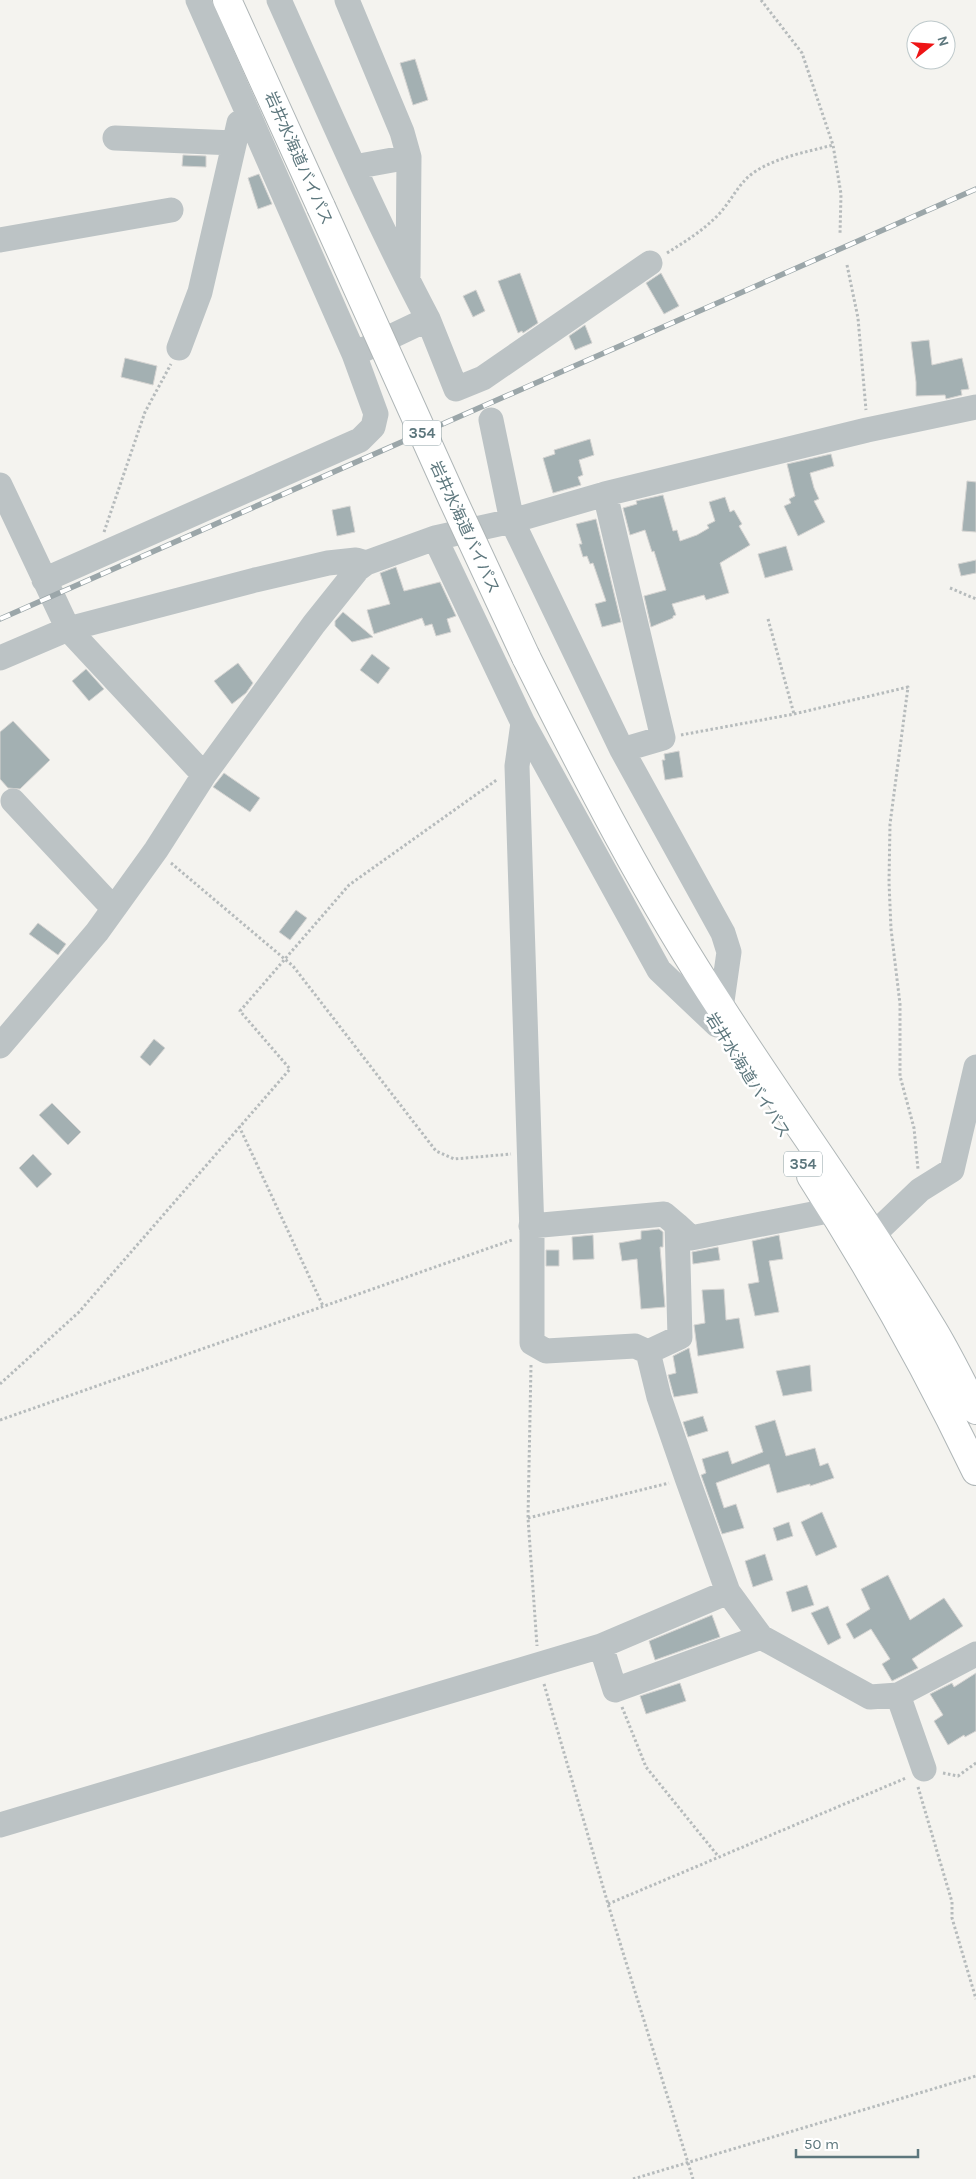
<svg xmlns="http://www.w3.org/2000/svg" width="976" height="2179" viewBox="0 0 976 2179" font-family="Karla,'Noto Sans JP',sans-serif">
<rect width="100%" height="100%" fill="#f4f3ef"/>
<!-- building -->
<path fill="#a3b0b2" stroke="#d5d4d2" d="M415,59L428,100L413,105L400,63Z
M183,155L206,156V167L182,166Z
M259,174L272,204L258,209L248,178Z
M520,273L538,323L523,333L522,331L518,333L498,281Z
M661,273L679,306L664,314L646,283Z
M476,290L485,311L473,317L463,296Z
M585,325L592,343L575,350L569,336Z
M929,340L932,365L962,358L969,389L961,390L962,395L946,399L945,395L916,396V382L911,342Z
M125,358L157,366L153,385L121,377Z
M590,439L594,455L579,460L583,475L578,477L581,485L553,493L543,458L555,454L554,450Z
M831,454L834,466L810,473L814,488L819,499L814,501L825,522L798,536L784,506L791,503L789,499L795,496L787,464Z
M967,481L976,482V532L962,531Z
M663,495L673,531L677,530L680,541L697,535L709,528L707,525L715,521L709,502L725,497L730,512L734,510L742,524L739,526L750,545L720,563L729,593L706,600L704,595L672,604L676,615L673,616V618L651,627L644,596L666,590L654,551L652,552L645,530L630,535L623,508L637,504L636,501Z
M350,506L355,532L337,536L332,510Z
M596,519L621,622L602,627L595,604L606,601L593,563L590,564L587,556L583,557L579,544H582L576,524Z
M786,546L793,570L765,578L758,554Z
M976,560V573L961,576L958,564Z
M396,567L404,591L440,582L456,616L447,619L451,632L436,636L432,624L425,626L422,618L374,634L367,610L390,604L380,573Z
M343,612L373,637L352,642L335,626V621Z
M372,654L390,668L378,684L360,670Z
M238,663L253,683L246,693L232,704L214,681Z
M86,669L104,689L89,701L72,681Z
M13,721L50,760L20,789L8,788L0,779V732Z
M679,751L683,777L665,780L662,760H665L664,754Z
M224,773L260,798L250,812L213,787Z
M296,910L307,918L290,940L279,932Z
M38,923L66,944L58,955L29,934Z
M154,1039L165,1048L150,1066L140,1057Z
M52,1103L81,1132L68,1145L39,1115Z
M33,1154L52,1174L37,1188L19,1168Z
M659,1229L663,1232V1247H660L665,1307L641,1309L637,1259L622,1261L619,1243L641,1239V1231Z
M593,1235L594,1259L573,1260L572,1237Z
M779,1235L783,1259L769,1261L779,1312L755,1316L748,1284L759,1282L752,1241Z
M718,1247L720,1260L693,1264L692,1252Z
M546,1250H559V1266H546Z
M724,1289L726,1320L739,1318L744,1348L698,1356L694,1325L705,1323L702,1290Z
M689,1348L698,1393L674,1397L668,1375L676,1373L673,1356Z
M810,1365L812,1391L783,1396L776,1371Z
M703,1416L708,1431L688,1437L683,1422Z
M775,1420L786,1456L815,1448L820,1466L828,1463L834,1478L810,1486V1484L777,1493L769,1464L716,1483L724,1508L736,1504L744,1528L722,1534L701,1475L706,1473L702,1459L728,1451L732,1464L763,1452L755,1426Z
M822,1512L837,1547L816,1556L801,1522Z
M789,1522L793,1536L777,1541L773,1528Z
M765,1554L773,1580L753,1587L745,1561Z
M888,1575L910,1620L944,1598L963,1626L912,1659L918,1668L892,1681L882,1664L890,1659L871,1629L854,1639L846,1624L870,1609L861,1589Z
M807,1585L814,1605L792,1612L786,1592Z
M828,1606L841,1638L828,1645L811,1613Z
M712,1615L720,1637L655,1660L649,1641Z
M976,1673V1731L965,1737L964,1735L948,1745L934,1721L943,1715L930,1694L952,1683L954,1687Z
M680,1683L686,1701L646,1714L640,1696Z"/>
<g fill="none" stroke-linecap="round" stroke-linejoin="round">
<!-- highway casing -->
<g stroke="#afb6b7" stroke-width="30">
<path id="highway" d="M227,0L321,207
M526,657C586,777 647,896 721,1008C789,1114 865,1217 930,1325C947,1352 961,1382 976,1410
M811,1176C872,1271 927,1369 976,1471"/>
</g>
<!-- path -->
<path stroke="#b6bbbc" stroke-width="3" stroke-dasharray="2.5 2.5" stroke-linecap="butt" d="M761,0L802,53L833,145L841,194L840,234
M667,253C686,241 704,230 719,214C732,200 738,184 753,173C776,157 807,152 833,145
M847,265L858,318L866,410
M104,532L145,412L171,364
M950,588L976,599
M768,619L794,714
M681,735L794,714L908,687L890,824L889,882L891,929L900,1004V1076L914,1128L918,1169
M171,863L293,966L436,1151L454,1159L511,1154
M239,1126L323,1306
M531,1365L528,1518L537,1646
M0,1384L79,1312L290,1069L240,1011L349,885L498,779
M0,1420L512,1240
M528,1518L669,1483
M544,1684L608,1904L693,2179
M622,1707L646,1767L718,1856
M943,1773L958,1776L976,1763
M918,1787L952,1902V1918L976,1999
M608,1904L906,1778
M633,2179L976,2076"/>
<!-- minor -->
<path stroke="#bcc3c5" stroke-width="25" d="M279,0C327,107 373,215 428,319L363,350
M347,0L402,132L409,157L408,276
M115,138L234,143
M354,167L409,157
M0,240L171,210
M428,319L456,389L483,378L650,263
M179,348L200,292L239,123L248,117
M491,420L512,521L622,750L723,933L729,952L721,1008
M0,485L68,629L204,775
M605,494L663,738L622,750
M435,538L523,723L659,970L717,1025
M44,580L360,440L373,427L376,414L354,354L198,0
M0,658L68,629L255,580L328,563L356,560L366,563
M523,723L517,766L532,1233V1343L546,1351L635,1346L648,1352L659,1397L687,1478L728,1592L761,1637L870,1697L898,1695L976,1654
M13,801L113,908
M0,1046L97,932L156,850L204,775L314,624L358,569L366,563L435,538L512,521L605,494L867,430L976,407
M677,1225L691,1238L833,1210
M531,1226L664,1214L677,1225L680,1337L648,1352
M856,1246L873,1235L920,1190L952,1170L976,1067
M601,1646L615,1690L761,1637
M898,1695L924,1769
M0,1825L601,1646L728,1592"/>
<!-- highway -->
<use href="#highway" stroke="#fff" stroke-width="28"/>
<!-- rail casing -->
<g stroke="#9ba6a9" stroke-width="5.5">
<path id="rail" d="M0,619L976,189"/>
</g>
<!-- rail -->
<use href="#rail" stroke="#fff" stroke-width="4" stroke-dasharray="11" stroke-linecap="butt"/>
<!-- highway-bridge casing -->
<g stroke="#afb6b7" stroke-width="30" stroke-linecap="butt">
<path id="highway-bridge" d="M321,207L453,500L526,657"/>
</g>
<!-- highway-bridge -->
<use href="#highway-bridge" stroke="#fff" stroke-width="28"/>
</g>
<g text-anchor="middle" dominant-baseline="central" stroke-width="5" stroke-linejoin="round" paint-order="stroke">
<!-- shield labels -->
<g fill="#fff" stroke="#8ea0a4" stroke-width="1">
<rect x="403" y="420.5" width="38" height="25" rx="4"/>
<rect x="784" y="1151.5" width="38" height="25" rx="4"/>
</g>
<g font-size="15" font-weight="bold" fill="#5d777d">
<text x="422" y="433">354</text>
<text x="803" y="1164">354</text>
</g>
<!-- street labels -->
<g font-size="16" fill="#5d777d" stroke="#fff">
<text transform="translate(299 158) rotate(66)">岩井水海道バイパス</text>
<text transform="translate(465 527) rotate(65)">岩井水海道バイパス</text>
<text transform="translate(748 1075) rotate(58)">岩井水海道バイパス</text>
</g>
</g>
<!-- north arrow -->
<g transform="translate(931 45) rotate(73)"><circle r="24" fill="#ffffff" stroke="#bec9cb"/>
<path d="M0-4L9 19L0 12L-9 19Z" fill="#ee1516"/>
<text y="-8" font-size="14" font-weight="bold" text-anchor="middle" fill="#5d777d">N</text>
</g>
<!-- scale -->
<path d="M796 2149v8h122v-8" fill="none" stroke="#5d777d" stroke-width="2.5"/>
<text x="804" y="2149" font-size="15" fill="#5d777d" stroke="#ffffff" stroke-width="4" paint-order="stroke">50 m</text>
</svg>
